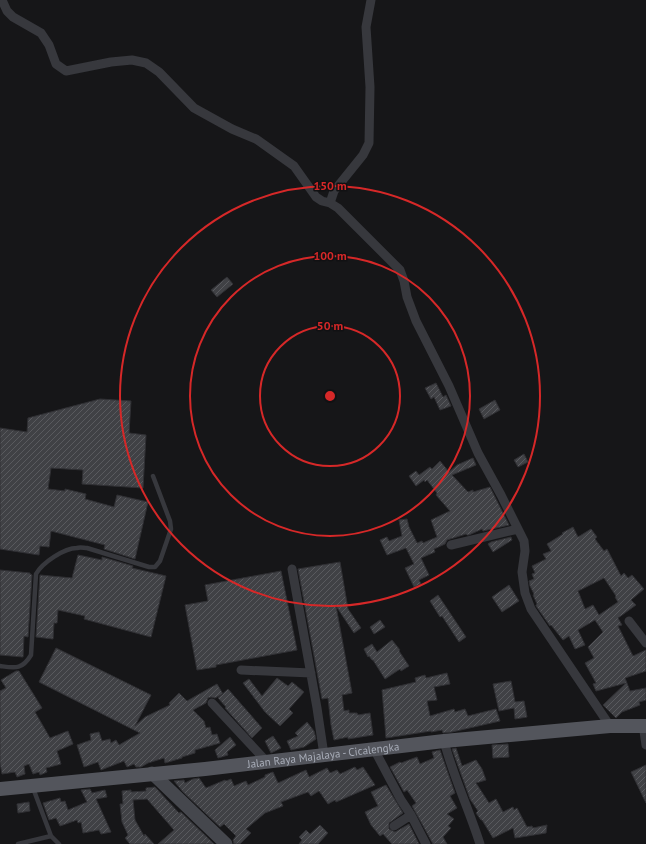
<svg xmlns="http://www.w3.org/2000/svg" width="646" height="844" viewBox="0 0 646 844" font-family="'PT Sans',sans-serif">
<defs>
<pattern id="building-hatch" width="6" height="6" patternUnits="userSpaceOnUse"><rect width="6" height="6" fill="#404145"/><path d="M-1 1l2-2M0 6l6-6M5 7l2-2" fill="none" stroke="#595a5e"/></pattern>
</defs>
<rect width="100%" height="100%" fill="#161618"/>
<!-- building -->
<path fill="url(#building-hatch)" stroke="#303034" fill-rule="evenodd" d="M227,277L233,284L217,297L211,290Z
M436,383L443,397L446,395L451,406L440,410L434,397L431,399L425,388Z
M100,399L131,401L129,433L146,435L143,488L82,484L83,470L51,468L48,489L65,491V489L86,494L85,499L114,507L117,495L148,502L135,559L104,549L105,545L51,531L49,547L40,546L39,555L0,549V428L27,432L28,418Z
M495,400L500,410L484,419L479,409Z
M524,454L528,462L518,467L514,460Z
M473,458L476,465L452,475L468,492L473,490V492L490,487L509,525L483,531L482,529L469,535H467L466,534L447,540L445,544L434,549L435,552L421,558L429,575L419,580L421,584L414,587L405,568L414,564L406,548L387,555L380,540L387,537L389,541L402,536L399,520L407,519L409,527L417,543L422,541L423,543L437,537L431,520L450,511L436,495L437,493L427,480L425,482L424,480L416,486L409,476L416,471L419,475L430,467L432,469L440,461L449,472L457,465Z
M573,527L578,537L591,529L597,537L595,539L604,551L607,549L621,576L624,573L628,578L632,575L644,589L631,600L636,605L618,618L622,625L618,626L633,656L646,650V671L625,678L630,691L646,688V700L639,702L640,705L622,712L616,718L603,705L626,683L596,691L593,684L596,683L585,663L594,658L588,647L603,632L595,620L578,630L585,645L575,649L569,636L563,640L551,625L550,626L536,606V605L537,604L533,595L534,594L530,586L529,581L534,579L532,574L535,573L532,566L546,559L543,554L551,551L547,544L563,534L562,533ZM604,578L616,596L615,597L618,602L599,615L593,605L585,609L578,591Z
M511,537L512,540L493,552L488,544L491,542Z
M78,555L102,560V557L133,566L132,568L166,576L151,637L84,619L85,616L58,610L57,623H54L53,639L36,637L40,575L72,578Z
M340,562L348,609L361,628L354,633L336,606L352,693L342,695L344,711L349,710V713H357L358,715L370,713L373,735L348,739V737L334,740L331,725L328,698L322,699L298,569Z
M0,570L30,573V574L32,575L28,637L24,636L23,657L0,655Z
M281,571L297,650L216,665V667L197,670L185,605L208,601L205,585Z
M509,585L519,601L502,612L492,597Z
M438,595L466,637L459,642L442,616L440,617L430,601Z
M380,620L385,627L374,634L370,627Z
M392,640L400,650L399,651L409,666L401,671L400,669L385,679L373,660H372L369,656L368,657L364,649L372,644L377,652Z
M56,648L151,695L135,726L145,717L170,705L169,703L179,693L187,701L217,684L223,694L215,698L211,697L208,698L206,703L193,710L204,721L206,728L210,727L212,735L217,734L220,743L195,750V753L182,757V758L165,763L164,758L148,763L141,767H136L134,764L127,767L124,761L101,770L98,762L84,767L77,745L91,740L90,734L99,732L102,741L110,739L111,743L116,740L119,745L140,733L39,682Z
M16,671H19L42,708L35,712L50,738L68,731L73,744L57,751L61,764L46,768L47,772L40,775L39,772L33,774L29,764L24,766L25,774L17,777L15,772L2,774L0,763V691L6,688L1,680Z
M447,673L450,684L434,687L437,700L427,701L430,716L454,709L455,712L465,709L468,716L496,709L500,721L452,732L443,733L442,730L431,732V731L386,738L382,690L416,682L415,678L425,675L426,678Z
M277,678L288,686L292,682L304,692L289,709L293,713L280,726L265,712L243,683L249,679L262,696Z
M511,681L515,702L524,701L527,717L515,719L514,708L499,711L493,684Z
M228,689L262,728L252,738L225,708L226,707L218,698Z
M307,722L314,731L316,739L304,747L291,750L287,741L298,736L295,733Z
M273,736L281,748L271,753L265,741Z
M230,737L236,745L227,752L228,755L218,758L215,750Z
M508,744L509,757L493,758L492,745Z
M456,748L462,766L476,760L482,769L486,780L476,783L489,803L496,799L503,812L513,807L514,810L517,808L527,827L532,826L533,828L547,825L546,833L515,838L513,828L493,838L482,820H481L476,813L478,811L470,799L453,752L452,749Z
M440,750L455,793L450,796L457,808L447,814L454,819L448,826L451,828L443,837L447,844H433L412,806L416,803L407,790L404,792L390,767L400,762L401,763L417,757L420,764L434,758L432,752Z
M646,765V803L631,772Z
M355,767L357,770L363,767L375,785L336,802L335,800L328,804L319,791L311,796L308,792L281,802L283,806L265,813L246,829L251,833L240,844H234L233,840L236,836L224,824L220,827L183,792L174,781L184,780L185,783L193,779L199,778L206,788L225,780L226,781L231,779L234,786L246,781L248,785L265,777V775L273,772L278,783L306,770L309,777L327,768L330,773L337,770L340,774Z
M386,785L403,813L389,823V829L395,832L409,824L419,844H392L383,834L380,836L371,825L365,812L378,806L371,792Z
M155,787L179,813L181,812L214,844H158L174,830L147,799L133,800L135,820L144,836L145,834L154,844H130L125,838L128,835L122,822L120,804H123L122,791L131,790V792L146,791V788Z
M90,789L92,793L105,790L107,797L96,799L111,832L101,834L99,830L83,833L81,822L78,823L77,820L60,826L56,818L49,820L43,803L60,798L61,802L65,801L68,810L87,802L81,790Z
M29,802L30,811L18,813L17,804Z
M320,825L328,833L318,844H299L302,840L299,837L306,830L310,834Z"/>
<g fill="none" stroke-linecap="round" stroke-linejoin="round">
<!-- service -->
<path stroke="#37383d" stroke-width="4.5" d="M0,666C15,668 22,670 31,655L36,574C42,563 64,548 77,548C80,547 84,548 87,548L149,567H155L160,561L171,529L170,521L153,476
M33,788L51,836L59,844
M18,844L51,836"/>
<!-- minor -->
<path stroke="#37383d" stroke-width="9" d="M2,0L7,11L13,17L41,33L49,45L56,64L66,71L111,62L132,60L146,63L159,72L194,108L232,129L256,139L294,166L316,197L322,201L330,203L338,208L400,270L404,281L407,297L416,321L449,386L478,453L501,495L524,541L525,551L522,572L525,593L531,609L610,726
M330,203L334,191L363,155L369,143L370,87L366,27L371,0
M451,545L518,529
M292,569L317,708L324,755
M629,621L646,643
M241,670L311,673
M212,703L267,762
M644,726V731L646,745
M444,741C453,776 469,809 480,844
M374,749L401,800L411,815L394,826
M411,815L426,844"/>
<!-- secondary -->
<path stroke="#45474d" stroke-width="13" d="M152,773L226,844"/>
<!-- primary -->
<path stroke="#53555c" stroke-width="14" id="s1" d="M0,789L205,769L444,741L610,726H646"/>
</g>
<!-- distance rings -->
<g fill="none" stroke="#d62828" stroke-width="2">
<circle cx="330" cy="396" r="70"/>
<circle cx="330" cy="396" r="140"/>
<circle cx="330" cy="396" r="210"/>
</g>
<g text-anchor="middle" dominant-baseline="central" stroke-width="3" stroke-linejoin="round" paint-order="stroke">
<!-- street labels -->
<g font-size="11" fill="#a8adb8" stroke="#111113">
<text stroke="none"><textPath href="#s1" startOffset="325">Jalan Raya Majalaya - Cicalengka</textPath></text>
</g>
</g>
<circle cx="330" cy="396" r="6" fill="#d62828" stroke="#111113" stroke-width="2"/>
<g font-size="12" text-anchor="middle" font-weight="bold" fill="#d62828" stroke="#111113" stroke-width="3" stroke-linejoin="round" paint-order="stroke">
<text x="330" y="190">150 m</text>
<text x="330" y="260">100 m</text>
<text x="330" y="330">50 m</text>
</g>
</svg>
